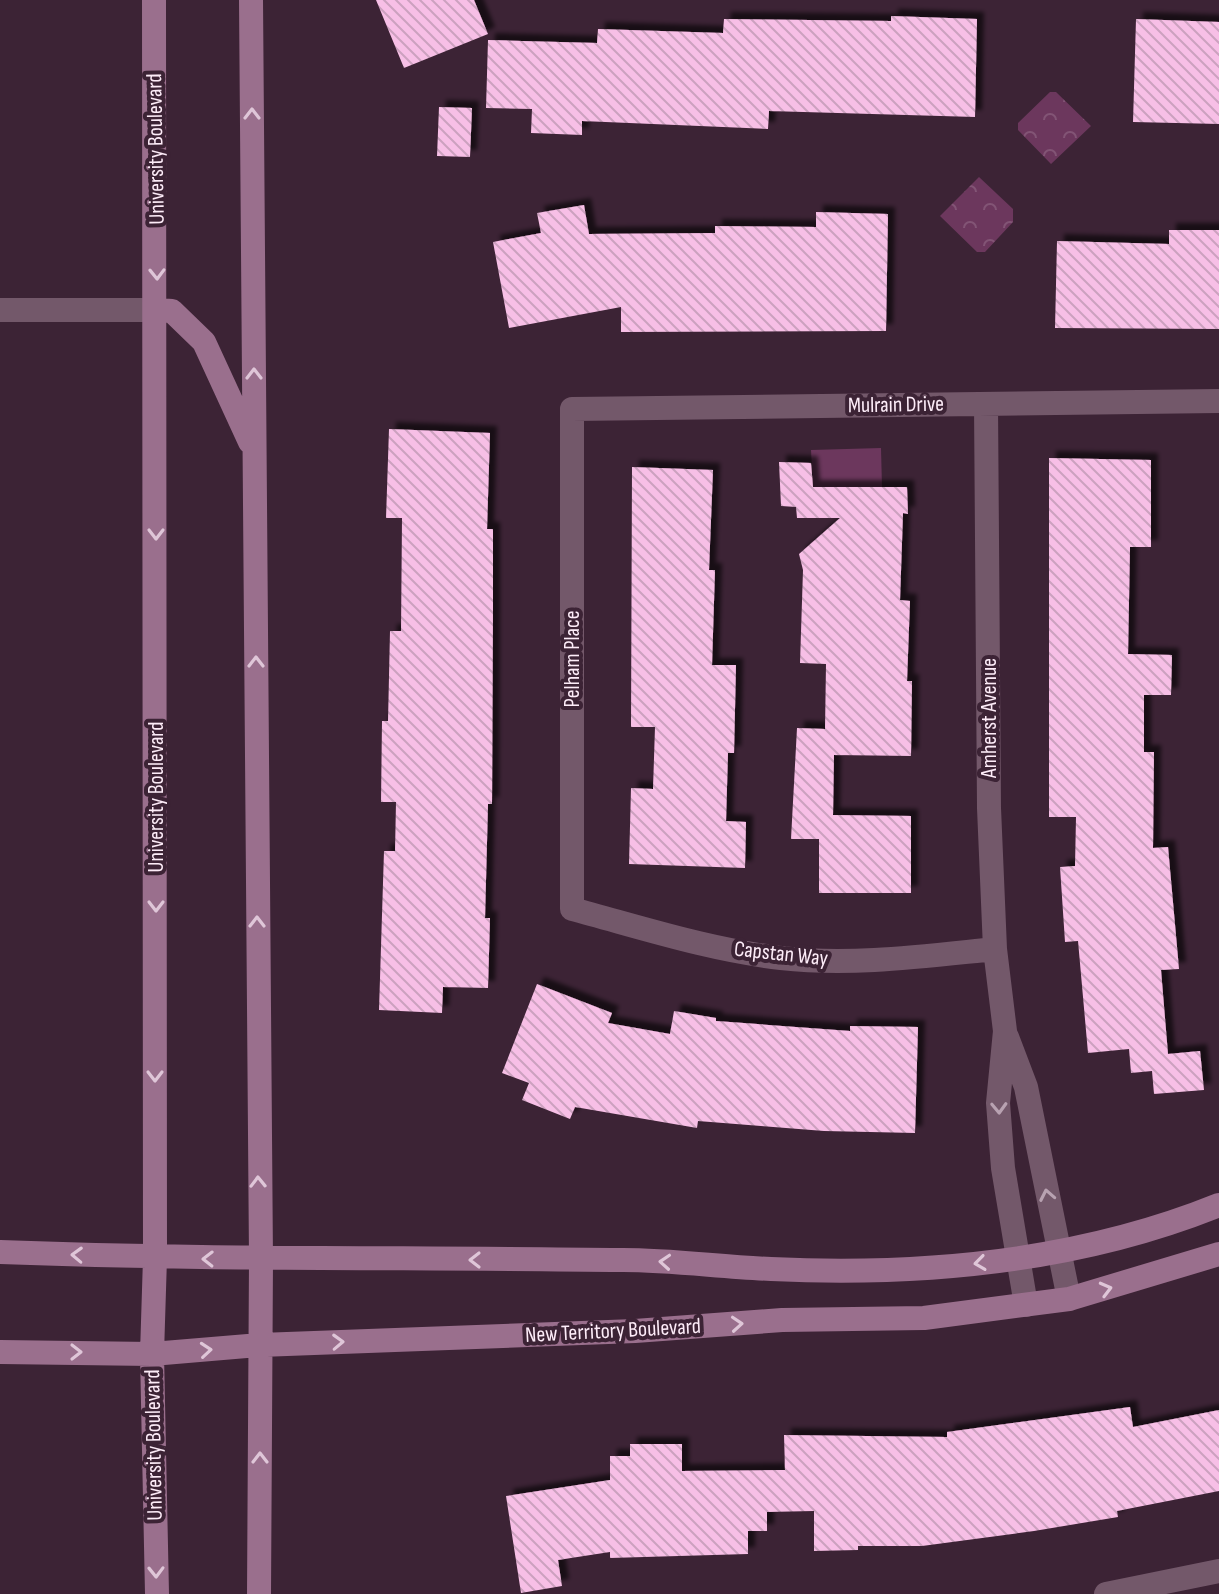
<svg xmlns="http://www.w3.org/2000/svg" width="1219" height="1594" viewBox="0 0 1219 1594" font-family="'Sofia Sans Condensed',sans-serif">
<defs>
<pattern id="park-crowns" width="20" height="18" patternUnits="userSpaceOnUse" patternTransform="scale(2)"><rect width="20" height="18" fill="#6c375d"/><path d="M2 6a3 3 0 1 1 6 0M12 15a3 3 0 1 1 6 0" fill="none" stroke="#825475"/></pattern>
<pattern id="building-back-hatch" width="6" height="6" patternUnits="userSpaceOnUse" patternTransform="scale(2)"><rect width="6" height="6" fill="#f7bfe6"/><path d="M-1 5l2 2M0 0l6 6M5-1l2 2" fill="none" stroke="#cca1bf"/></pattern>
<filter id="shadow"><feDropShadow dx="7" dy="-7" stdDeviation="2" flood-color="#0009"/></filter>
</defs>
<rect width="100%" height="100%" fill="#3c2335"/>
<!-- park -->
<path fill="url(#park-crowns)" d="M1050,92H1056L1091,126L1051,164L1018,130V123Z
M979,177L1013,209V222L985,252H977L940,216Z"/>
<!-- pitch -->
<path fill="#6c375d" d="M881,448L882,487H813L811,450Z"/>
<!-- building -->
<path fill="url(#building-back-hatch)" filter="url(#shadow)" d="M376,0H474L488,34L404,68Z
M891,16L977,19L975,117L769,111L768,129L582,121V135L531,133L532,109L486,108L488,40L597,43L598,29L723,33L724,19L891,21Z
M1136,19L1219,22V124L1133,122Z
M439,107L472,108L470,157L437,156Z
M584,205L589,234L715,233V226L816,227V212L888,214L886,331L621,332V307L509,328L493,242L541,233L537,213Z
M1169,230H1219V329L1055,328L1057,241L1169,244Z
M389,429L490,433L487,529H493V607L492,804H488L485,918H490L488,988L443,987L442,1013L379,1010L384,851H395L396,802H381L382,721H388L390,631H401L402,518H386Z
M1049,458L1151,460V547H1130L1128,654L1172,655L1171,695H1144V752H1154L1153,848L1168,847L1179,969L1161,970L1168,1054L1200,1051L1204,1090L1154,1094L1152,1071L1131,1073L1129,1049L1088,1053L1078,941L1065,942L1060,867L1075,866L1076,817H1049Z
M779,462L811,463L813,487H907L908,514L903,513L900,600L910,601L907,681H912L911,756L834,755L833,815L911,816V893H819V839H791L797,728L825,729L826,664L800,663L803,570L799,554L840,518H797L796,507L781,506Z
M632,467L713,470L709,570H715L712,665H736L734,753H728L726,821L746,822L745,868L629,864L631,788L653,789L655,727H631Z
M537,984L612,1013L608,1023L670,1034L674,1011L716,1018V1021L850,1031V1026L918,1027L915,1133L824,1131L698,1121L697,1128L575,1107L570,1119L522,1100L529,1083L502,1073Z
M1130,1407L1133,1427L1219,1410V1491L1117,1511L1118,1517L1034,1531L922,1546H858V1550L814,1551V1511L767,1512V1531H748V1554L610,1558V1552L558,1560L562,1586L521,1593L506,1496L610,1480V1456H630V1444H682V1471L785,1470L784,1435L947,1437V1432Z"/>
<g fill="none" stroke-linecap="round" stroke-linejoin="round">
<!-- street -->
<path stroke="#73586a" stroke-width="24" d="M0,310H157
M986,404L989,808L995,949L1005,1031L998,1103L1003,1168L1026,1305
M995,949C925,956 852,966 781,958C710,950 640,927 572,909V409L1219,401
M1007,1037L1026,1087L1069,1299
M1106,1594L1219,1571"/>
<!-- secondary -->
<path stroke="#9a6f8d" stroke-width="24" d="M154,0L155,1258L152,1354L157,1594
M251,0L261,1260L259,1594
M157,310L172,311L204,342L250,442
M0,1252C208,1260 415,1257 623,1260C672,1260 721,1267 771,1269C921,1276 1078,1262 1219,1205
M0,1352L152,1354L260,1345L635,1331L782,1320L924,1318L1069,1299L1219,1254"/>
</g>
<!-- one-way arrows -->
<defs><path id="oneway-chevron" d="M-2-3.5L2.5 0L-2 3.5" fill="none" stroke-width="1.6" stroke-linecap="round" stroke-linejoin="round" transform="scale(2)"/></defs>
<g stroke="#dfc6d8">
<use href="#oneway-chevron" transform="translate(252 114) rotate(-90)"/>
<use href="#oneway-chevron" transform="translate(157 274) rotate(89)"/>
<use href="#oneway-chevron" transform="translate(254 374) rotate(-90)"/>
<use href="#oneway-chevron" transform="translate(156 534) rotate(90)"/>
<use href="#oneway-chevron" transform="translate(256 662) rotate(-90)"/>
<use href="#oneway-chevron" transform="translate(156 906) rotate(90)"/>
<use href="#oneway-chevron" transform="translate(257 922) rotate(-90)"/>
<use href="#oneway-chevron" transform="translate(155 1076) rotate(90)"/>
<use href="#oneway-chevron" transform="translate(258 1182) rotate(-91)"/>
<use href="#oneway-chevron" transform="translate(77 1255) rotate(-178)"/>
<use href="#oneway-chevron" transform="translate(208 1259) rotate(-179)"/>
<use href="#oneway-chevron" transform="translate(475 1260) rotate(-180)"/>
<use href="#oneway-chevron" transform="translate(665 1262) rotate(-176)"/>
<use href="#oneway-chevron" transform="translate(980 1263) rotate(172)"/>
<use href="#oneway-chevron" transform="translate(1106 1289) rotate(-15)"/>
<use href="#oneway-chevron" transform="translate(737 1324) rotate(-4)"/>
<use href="#oneway-chevron" transform="translate(338 1342) rotate(-2)"/>
<use href="#oneway-chevron" transform="translate(206 1350) rotate(-5)"/>
<use href="#oneway-chevron" transform="translate(76 1352)"/>
<use href="#oneway-chevron" transform="translate(260 1458) rotate(-90)"/>
<use href="#oneway-chevron" transform="translate(156 1572) rotate(89)"/>
</g>
<g stroke="#b8a2b1">
<use href="#oneway-chevron" transform="translate(999 1108) rotate(88)"/>
<use href="#oneway-chevron" transform="translate(1047 1195) rotate(-101)"/>
</g>
<g text-anchor="middle" dominant-baseline="central" stroke-width="8" stroke-linejoin="round" paint-order="stroke">
<!-- street labels -->
<g font-size="22" fill="#fdecf8" stroke="#3c2335">
<text transform="translate(156 149) rotate(-91)">University Boulevard</text>
<text transform="translate(896 405) rotate(-1)">Mulrain Drive</text>
<text transform="translate(572 659) rotate(-90)">Pelham Place</text>
<text transform="translate(989 718) rotate(-90)">Amherst Avenue</text>
<text transform="translate(156 797) rotate(-90)">University Boulevard</text>
<text transform="translate(781 954) rotate(6)">Capstan Way</text>
<text transform="translate(613 1331) rotate(-3)">New Territory Boulevard</text>
<text transform="translate(154 1445) rotate(-91)">University Boulevard</text>
</g>
</g>
</svg>
